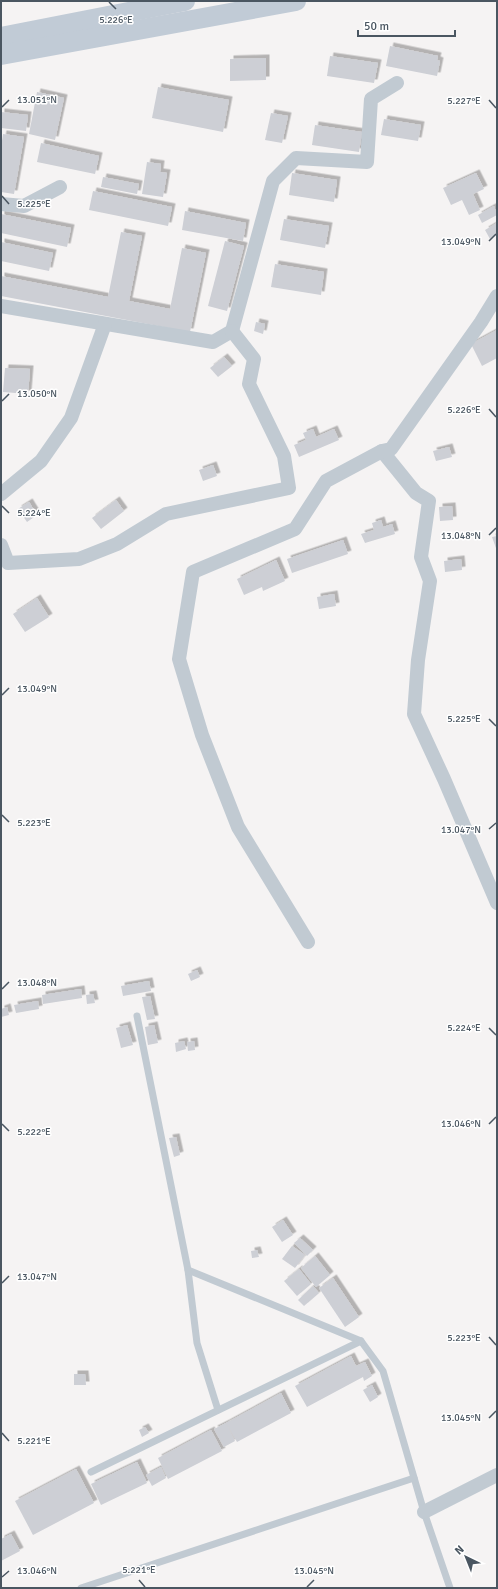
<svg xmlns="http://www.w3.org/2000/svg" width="498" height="1589" font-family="Signika,sans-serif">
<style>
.building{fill:#cdcfd5;filter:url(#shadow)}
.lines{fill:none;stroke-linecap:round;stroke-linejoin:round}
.lane{stroke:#c1cad2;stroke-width:7}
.street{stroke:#c1cad2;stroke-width:14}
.secondary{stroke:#c1cbd6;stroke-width:20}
.ticks{fill:none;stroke:#4a5661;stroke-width:1.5}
.ticks-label{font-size:10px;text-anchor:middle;fill:#4a5661;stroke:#fff;stroke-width:3;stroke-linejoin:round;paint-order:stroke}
</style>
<defs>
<filter id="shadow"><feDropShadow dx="3.5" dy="-3.5" stdDeviation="0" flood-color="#0004"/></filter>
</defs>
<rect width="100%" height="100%" fill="#f5f3f3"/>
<g class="building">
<path d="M390,46l48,10 -1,4 3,1 -3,15 -51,-10z"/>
<path d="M330,56l48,7 -4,20 -47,-7z"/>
<path d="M266,58v22l-36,1v-22z"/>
<path d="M158,87l71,13 -6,32 -71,-14z"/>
<path d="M37,92l27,6 -9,42 -26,-6z"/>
<path d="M1,112l27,3 -2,16 -25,-3z"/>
<path d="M271,113l17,3 -6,27 -17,-3z"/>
<path d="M384,119l37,6 -3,16 -37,-6z"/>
<path d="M315,125l47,7 -3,20 -47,-7z"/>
<path d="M3,134l21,3 -10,57 -13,-2v-44z"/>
<path d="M41,143l58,13 -4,18 -58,-12z"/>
<path d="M147,162l14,2 -1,8 7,1 -4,24 -21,-3z"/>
<path d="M292,173l45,7 -3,22 -45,-7z"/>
<path d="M476,173l8,16 -11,5 7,16 -11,5 -7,-15 -11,5 -8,-17z"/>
<path d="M103,177l36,7 -2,10 -36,-7z"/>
<path d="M93,191l79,16 -4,19 -79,-16z"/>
<path d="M494,206l3,9 -15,8 -4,-8z"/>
<path d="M185,211l61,12 -3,18 -61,-11z"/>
<path d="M1,214l70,14 -4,19 -66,-14z"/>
<path d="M284,219l45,7 -4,22 -45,-8z"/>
<path d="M497,223v12l-7,4 -5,-9z"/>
<path d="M121,232l21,4 -13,65 41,8 12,-61 24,5 -16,79 -189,-36v-20l107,21z"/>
<path d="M225,241l19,5 -17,65 -19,-5z"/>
<path d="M1,242l52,11 -4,18 -48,-10z"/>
<path d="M275,264l49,8 -3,23 -50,-8z"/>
<path d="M256,322l9,2 -2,10 -9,-3z"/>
<path d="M497,330v28l-15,8 -11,-22z"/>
<path d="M224,357l8,9 -14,11 -8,-9z"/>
<path d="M5,368l25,1 -2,25 -25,-2z"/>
<path d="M313,429l3,8 18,-8 5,11 -40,17 -5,-12 12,-5 -3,-7z"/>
<path d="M449,447l3,10 -16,4 -3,-10z"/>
<path d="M213,465l4,11 -14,5 -4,-11z"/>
<path d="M116,500l8,11 -23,18 -9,-11z"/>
<path d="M29,502l8,13 -10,7 -9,-13z"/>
<path d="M452,506l1,14 -13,1 -1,-14z"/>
<path d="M381,520l2,7 9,-3 3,10 -30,9 -4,-9 13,-4 -2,-7z"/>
<path d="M497,536v15l-5,-14z"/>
<path d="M343,540l5,14 -56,19 -5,-14z"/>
<path d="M461,559l1,11 -17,2 -1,-11z"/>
<path d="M276,560l9,21 -22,10 -1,-4 -18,8 -7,-16z"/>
<path d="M334,594l2,12 -17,3 -2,-12z"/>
<path d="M37,598l12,19 -24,15 -12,-18z"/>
<path d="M197,970l3,7 -9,4 -3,-7z"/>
<path d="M149,981l2,10 -28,5 -2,-10z"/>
<path d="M81,989l1,9 -39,6 -1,-9z"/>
<path d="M93,994l2,9 -8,1 -1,-9z"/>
<path d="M150,996l5,23 -8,1 -5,-23z"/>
<path d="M38,1001l1,8 -23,4 -2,-8z"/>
<path d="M7,1007l2,8 -8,2v-8z"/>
<path d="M127,1025l6,20 -12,3 -5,-20z"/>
<path d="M154,1025l4,18 -10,2 -3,-18z"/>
<path d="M184,1041l2,8 -10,3 -1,-9z"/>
<path d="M194,1041l1,9 -7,1 -1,-9z"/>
<path d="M176,1137l4,18 -6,2 -5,-19z"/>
<path d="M283,1220l10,15 -11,7 -10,-15z"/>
<path d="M300,1238l13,12 -6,6 -13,-13z"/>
<path d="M292,1246l13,9 -10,13 -13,-9z"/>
<path d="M257,1250l2,7 -7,1 -1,-7z"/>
<path d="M315,1256l15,19 -14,12 -15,-19z"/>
<path d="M299,1269l12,15 -14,12 -13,-15z"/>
<path d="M333,1278l26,39 -14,10 -26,-39z"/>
<path d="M313,1286l6,7 -15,13 -6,-6z"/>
<path d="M351,1356l5,10 9,-4 7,14 -8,5 -1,-4 -56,30 -12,-21z"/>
<path d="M74,1374h11l1,11h-12z"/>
<path d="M372,1385l6,12 -8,5 -7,-12z"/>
<path d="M281,1393l10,20 -54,29 -11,-19z"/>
<path d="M226,1423l9,18 -11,6 -10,-18z"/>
<path d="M145,1427l4,6 -7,4 -3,-7z"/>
<path d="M211,1430l11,21 -54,28 -10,-21z"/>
<path d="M137,1462l10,21 -46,22 -10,-21z"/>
<path d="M161,1467l5,11 -14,8 -6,-11z"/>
<path d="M76,1469l18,34 -61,32 -18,-34z"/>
<path d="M11,1534l9,17 -19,10v-22z"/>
</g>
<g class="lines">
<g class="lane">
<path d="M137,1016l51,254 173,71 22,30 41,141 26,76"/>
<path d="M188,1270l9,73 21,67"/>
<path d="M91,1472l270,-131"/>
<path d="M81,1588l333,-110"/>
</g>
<g class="street">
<path d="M1,204l23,2 36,-19"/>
<path d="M1,306l212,36 19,-11 41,-150 23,-23 71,4 4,-63 26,-16"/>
<path d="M382,451l34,42 13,8 -8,56 9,24 -12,79 -4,54 30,65 53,124"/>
<path d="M1,494l40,-33 30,-43 34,-94"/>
<path d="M1,545l7,18 71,-4 38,-15 49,-30 123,-26 -5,-32 -35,-72 5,-25 -22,-28"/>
<path d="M308,942l-70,-115 -36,-92 -23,-76 14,-87 102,-43 31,-48 56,-30 9,-2 90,-127 16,-26"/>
<path d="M424,1512l73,-37"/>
</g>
<g class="secondary">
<path d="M1,37l184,-36"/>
<path d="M1,55l295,-54"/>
</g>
</g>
<path class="ticks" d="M109,2l7,7M489,100l7,8M2,107l7,-7M2,196l7,8M489,241l7,-7M2,401l7,-7M489,409l7,8M2,506l7,7M489,535l7,-7M2,695l7,-7M489,719l7,7M2,815l7,7M489,829l7,-6M2,989l7,-7M489,1028l7,7M2,1124l7,7M489,1124l7,-7M2,1283l7,-7M489,1337l7,8M489,1418l7,-7M2,1433l7,8M2,1577l7,-6M139,1580l6,7M307,1587l7,-7"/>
<g class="ticks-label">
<text x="116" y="23">5.226°E</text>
<text x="37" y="103">13.051°N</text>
<text x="464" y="104">5.227°E</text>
<text x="34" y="207">5.225°E</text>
<text x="461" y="245">13.049°N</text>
<text x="37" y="397">13.050°N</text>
<text x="464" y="413">5.226°E</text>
<text x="34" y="516">5.224°E</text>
<text x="461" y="539">13.048°N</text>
<text x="37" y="692">13.049°N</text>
<text x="464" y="722">5.225°E</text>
<text x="34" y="826">5.223°E</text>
<text x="461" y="833">13.047°N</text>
<text x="37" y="986">13.048°N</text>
<text x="464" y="1031">5.224°E</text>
<text x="461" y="1127">13.046°N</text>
<text x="34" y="1135">5.222°E</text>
<text x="37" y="1280">13.047°N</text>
<text x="464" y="1341">5.223°E</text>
<text x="461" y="1421">13.045°N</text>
<text x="34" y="1444">5.221°E</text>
<text x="139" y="1573">5.221°E</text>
<text x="314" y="1574">13.045°N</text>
<text x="37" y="1574">13.046°N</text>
</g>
<rect width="498" height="1589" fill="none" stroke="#4a5661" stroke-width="4"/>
<g transform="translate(466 1557) rotate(317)" stroke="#ffffff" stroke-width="3" paint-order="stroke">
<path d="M0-3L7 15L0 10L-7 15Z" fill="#4a5661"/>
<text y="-6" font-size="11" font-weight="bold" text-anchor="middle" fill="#4a5661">N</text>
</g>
<path d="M358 30v6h97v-6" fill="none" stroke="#4a5661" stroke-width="2"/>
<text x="364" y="30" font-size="12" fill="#4a5661" stroke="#ffffff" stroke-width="3" paint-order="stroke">50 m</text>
</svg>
